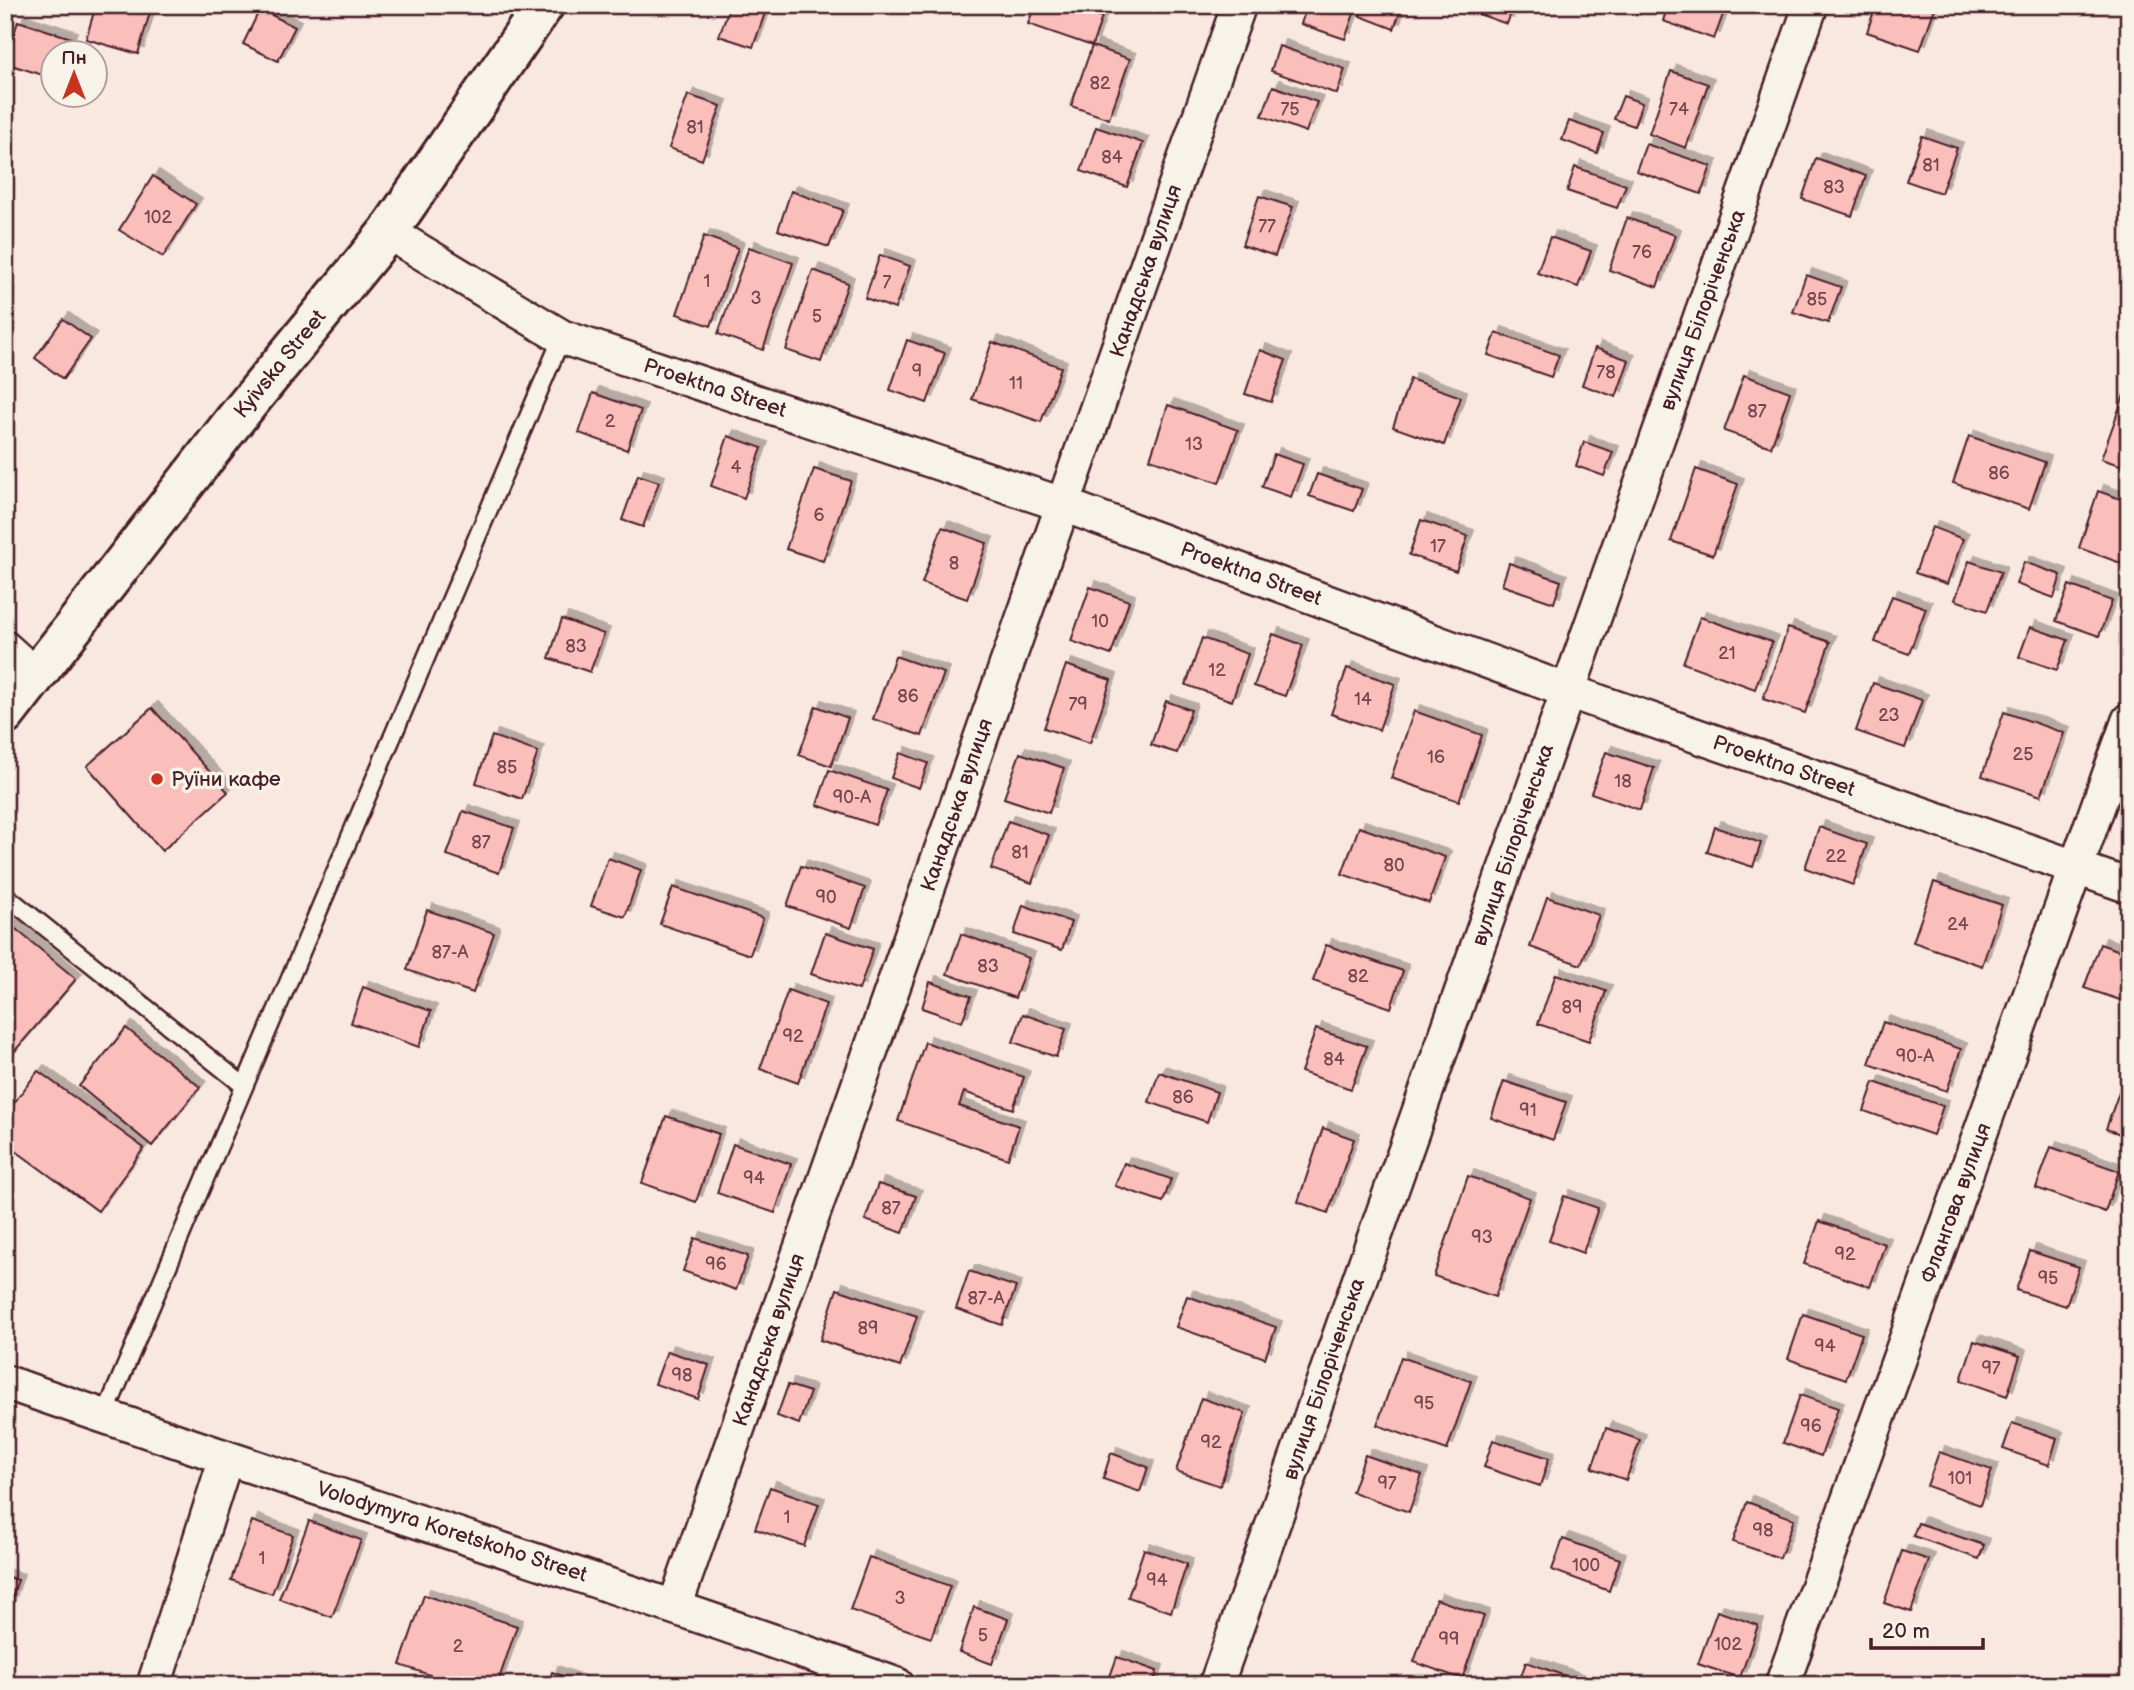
<svg xmlns="http://www.w3.org/2000/svg" width="2134" height="1690" font-family="'Balsamiq Sans',sans-serif">
<style>
.building{fill:#fabebb;stroke:#4a1f2b;stroke-width:2;filter:url(#shadow)}
.lines{fill:none;stroke-linecap:round;stroke-linejoin:round}
.service-casing{stroke:#4a1f2b;stroke-width:21}
.minor-casing{stroke:#4a1f2b;stroke-width:38}
.trunk-casing{stroke:#4a1f2b;stroke-width:44}
.service{stroke:#f7f3e8;stroke-width:16}
.minor{stroke:#f7f3e8;stroke-width:33}
.trunk{stroke:#f7f3e8;stroke-width:38}
.poi-dot{fill:#c8321e;stroke:#f7f3e8;stroke-width:2.5}
.labels{text-anchor:middle;dominant-baseline:central;stroke-width:7;stroke-linejoin:round;paint-order:stroke}
.number-label{font-size:18px;fill:#76474f}
.street-label{font-size:21px;fill:#4a1f2b;stroke:#f7f3e8}
.poi-label{font-size:21px;fill:#4a1f2b;stroke:#f7f3e8;text-anchor:start}
</style>
<defs>
<filter id="shadow"><feDropShadow dx="6" dy="-6" stdDeviation="0" flood-color="#0004"/></filter>
</defs>
<rect width="100%" height="100%" fill="#f8e8df"/>
<filter id="ink" filterUnits="userSpaceOnUse"><feTurbulence type="fractalNoise" baseFrequency=".0143" numOctaves="2"/><feDisplacementMap in="SourceGraphic" scale="14" xChannelSelector="R" yChannelSelector="G"/><feConvolveMatrix kernelMatrix="1 2 1 2 8 2 1 2 1" color-interpolation-filters="sRGB"/></filter>
<g filter="url(#ink)">
<g class="building">
<path d="M96,5h56l-14,49 -52,-15z"/>
<path d="M730,5h12l23,8 -12,34 -34,-11z"/>
<path d="M809,5h19l-2,6z"/>
<path d="M1035,5h31l36,12 -10,29 -64,-22z"/>
<path d="M1307,5h50l-12,34 -44,-15z"/>
<path d="M1363,5h16l21,7 -6,17 -34,-13z"/>
<path d="M1466,5h48l-7,19 -43,-15z"/>
<path d="M1668,5h36l20,7 -10,27 -51,-18z"/>
<path d="M1876,5h60l-16,45 -53,-18z"/>
<path d="M260,9l35,18 -17,34 -35,-17z"/>
<path d="M18,21l53,17 -5,14h-14v26l-47,-15z"/>
<path d="M1092,46l38,13 -21,60 -38,-13z"/>
<path d="M1279,46l66,23 -8,25 -66,-23z"/>
<path d="M1671,71l37,13 -22,64 -37,-14z"/>
<path d="M1273,86l44,16 -11,30 -44,-16z"/>
<path d="M688,95l33,11 -19,54 -33,-12z"/>
<path d="M1623,96l19,7 -8,23 -20,-7z"/>
<path d="M1569,121l35,12 -7,20 -35,-13z"/>
<path d="M1096,127l47,16 -16,44 -46,-16z"/>
<path d="M1922,136l35,12 -16,45 -35,-12z"/>
<path d="M1646,144l65,22 -10,28 -65,-23z"/>
<path d="M1816,158l50,18 -14,40 -50,-17z"/>
<path d="M1575,167l51,18 -9,23 -50,-17z"/>
<path d="M153,176l43,28 -33,53 -44,-27z"/>
<path d="M791,191l52,19 -14,37 -51,-17z"/>
<path d="M1259,196l34,11 -18,49 -33,-11z"/>
<path d="M1627,218l48,17 -18,52 -48,-17z"/>
<path d="M704,236l34,12 -27,78 -34,-12z"/>
<path d="M1550,237l41,14 -13,36 -41,-14z"/>
<path d="M749,247l44,16 -30,87 -45,-16z"/>
<path d="M880,255l30,11 -15,43 -30,-11z"/>
<path d="M813,270l35,13 -27,79 -35,-12z"/>
<path d="M1806,275l35,12 -13,36 -35,-11z"/>
<path d="M63,319l28,20 -28,40 -28,-21z"/>
<path d="M1496,333l63,22 -8,22 -63,-22z"/>
<path d="M907,340l38,13 -18,50 -37,-13z"/>
<path d="M992,342l69,25 -20,55 -69,-23z"/>
<path d="M1595,348l34,12 -13,37 -34,-12z"/>
<path d="M1260,350l26,10 -15,42 -26,-8z"/>
<path d="M1744,375l46,17 -19,55 -47,-16z"/>
<path d="M1410,379l51,18 -17,48 -51,-18z"/>
<path d="M2129,381v87l-28,-9z"/>
<path d="M593,393l48,17 -14,40 -48,-17z"/>
<path d="M1168,405l70,25 -19,53 -69,-24z"/>
<path d="M728,436l34,12 -18,50 -33,-12z"/>
<path d="M1969,436l76,26 -16,47 -76,-26z"/>
<path d="M1584,442l29,10 -9,24 -28,-10z"/>
<path d="M1274,454l29,10 -12,33 -29,-10z"/>
<path d="M814,469l37,12 -28,80 -37,-12z"/>
<path d="M1696,469l42,15 -25,71 -42,-14z"/>
<path d="M1317,474l45,15 -8,22 -45,-15z"/>
<path d="M638,475l21,7 -16,45 -21,-7z"/>
<path d="M2098,491l31,11v64l-50,-18z"/>
<path d="M1421,520l47,16 -12,35 -47,-16z"/>
<path d="M942,527l45,16 -20,56 -45,-16z"/>
<path d="M1932,527l31,12 -16,45 -32,-11z"/>
<path d="M1969,561l32,11 -14,39 -32,-11z"/>
<path d="M2024,562l37,13 -7,23 -38,-14z"/>
<path d="M1509,563l52,18 -7,22 -52,-18z"/>
<path d="M2069,585l43,16 -13,35 -43,-15z"/>
<path d="M1090,587l39,14 -18,54 -40,-14z"/>
<path d="M1892,596l34,12 -17,46 -34,-12z"/>
<path d="M1700,617l72,25 -17,47 -72,-26z"/>
<path d="M562,619l42,15 -14,38 -41,-14z"/>
<path d="M2030,627l38,13 -11,30 -38,-13z"/>
<path d="M1788,628l42,14 -25,71 -42,-14z"/>
<path d="M1273,634l30,11 -18,51 -31,-10z"/>
<path d="M1202,638l46,16 -16,47 -46,-16z"/>
<path d="M895,656l49,17 -22,63 -49,-17z"/>
<path d="M1066,665l45,15 -21,63 -46,-15z"/>
<path d="M1347,668l48,16 -16,46 -48,-16z"/>
<path d="M1873,683l49,17 -17,48 -49,-17z"/>
<path d="M1166,701l25,9 -14,43 -26,-8z"/>
<path d="M816,706l32,12 -17,48 -32,-11z"/>
<path d="M152,708l76,84 -66,59 -75,-85z"/>
<path d="M1414,711l68,24 -23,66 -68,-23z"/>
<path d="M2004,712l60,21 -23,63 -59,-20z"/>
<path d="M492,736l46,16 -16,47 -46,-16z"/>
<path d="M1606,752l48,16 -14,42 -49,-17z"/>
<path d="M900,753l28,10 -9,25 -28,-10z"/>
<path d="M1020,753l44,15 -15,45 -45,-15z"/>
<path d="M829,770l58,20 -12,35 -58,-20z"/>
<path d="M463,811l51,17 -15,45 -52,-18z"/>
<path d="M1008,821l41,14 -17,48 -41,-14z"/>
<path d="M1359,827l86,30 -16,46 -87,-29z"/>
<path d="M1715,827l46,16 -8,24 -46,-15z"/>
<path d="M1819,827l48,17 -14,41 -48,-17z"/>
<path d="M608,858l33,12 -16,47 -34,-11z"/>
<path d="M801,866l64,22 -14,40 -64,-22z"/>
<path d="M1934,882l68,23 -20,61 -69,-24z"/>
<path d="M673,887l90,31 -13,37 -90,-31z"/>
<path d="M1547,897l52,18 -18,50 -51,-18z"/>
<path d="M1023,905l48,17 -9,28 -48,-16z"/>
<path d="M427,910l67,23 -21,60 -66,-23z"/>
<path d="M5,920l71,59 -68,80 -3,-3z"/>
<path d="M825,933l48,16 -14,41 -48,-16z"/>
<path d="M961,934l68,24 -14,40 -68,-24z"/>
<path d="M2100,944l29,10v49l-45,-15z"/>
<path d="M1326,945l77,26 -12,37 -78,-27z"/>
<path d="M1556,974l50,17 -17,50 -51,-17z"/>
<path d="M930,982l41,14 -9,26 -40,-14z"/>
<path d="M363,987l68,24 -12,36 -68,-24z"/>
<path d="M788,990l38,14 -28,79 -38,-14z"/>
<path d="M1023,1014l43,15 -10,28 -43,-15z"/>
<path d="M1883,1022l78,27 -14,42 -78,-27z"/>
<path d="M126,1028l74,59 -48,59 -73,-60z"/>
<path d="M1316,1029l51,17 -16,43 -50,-17z"/>
<path d="M925,1042l99,35 -11,32 -49,-17 -5,14 60,20 -11,33 -110,-38z"/>
<path d="M38,1071l106,77 -46,63 -93,-68v-28z"/>
<path d="M1159,1072l58,20 -10,30 -58,-20z"/>
<path d="M1504,1081l62,21 -13,38 -62,-22z"/>
<path d="M1874,1082l69,24 -10,29 -69,-24z"/>
<path d="M2120,1089l9,3v45l-23,-8z"/>
<path d="M666,1116l53,18 -23,68 -54,-19z"/>
<path d="M1323,1128l31,11 -26,74 -30,-11z"/>
<path d="M733,1144l58,20 -16,49 -58,-20z"/>
<path d="M2051,1147l68,24 -14,41 -69,-24z"/>
<path d="M1124,1163l47,16 -8,23 -48,-16z"/>
<path d="M1468,1176l62,22 -35,99 -61,-21z"/>
<path d="M878,1184l38,12 -13,37 -38,-13z"/>
<path d="M1564,1196l34,12 -15,45 -34,-12z"/>
<path d="M1819,1221l66,23 -15,43 -66,-23z"/>
<path d="M695,1238l53,18 -12,34 -53,-19z"/>
<path d="M2030,1251l49,16 -13,39 -50,-16z"/>
<path d="M969,1271l47,16 -14,38 -46,-16z"/>
<path d="M837,1289l80,27 -17,51 -80,-27z"/>
<path d="M1187,1296l89,31 -11,31 -89,-31z"/>
<path d="M1803,1314l59,20 -16,45 -58,-20z"/>
<path d="M1974,1341l46,15 -13,40 -46,-16z"/>
<path d="M667,1351l42,14 -11,34 -43,-15z"/>
<path d="M1401,1357l70,24 -24,69 -70,-25z"/>
<path d="M788,1385l22,7 -11,32 -22,-8z"/>
<path d="M1800,1395l38,13 -17,48 -38,-13z"/>
<path d="M1201,1398l44,15 -25,73 -44,-15z"/>
<path d="M2012,1423l45,15 -8,27 -46,-16z"/>
<path d="M1606,1428l34,12 -14,40 -34,-12z"/>
<path d="M1493,1440l56,18 -9,28 -56,-19z"/>
<path d="M1939,1452l53,18 -12,35 -53,-19z"/>
<path d="M1111,1453l37,14 -8,25 -37,-13z"/>
<path d="M1365,1455l57,20 -13,37 -57,-20z"/>
<path d="M770,1487l49,17 -15,42 -49,-17z"/>
<path d="M1747,1502l47,17 -14,39 -47,-16z"/>
<path d="M252,1521l41,14 -21,59 -41,-14z"/>
<path d="M309,1521l52,19 -29,77 -53,-18z"/>
<path d="M1918,1523l66,22 -5,14 -66,-23z"/>
<path d="M1563,1539l57,20 -11,32 -57,-21z"/>
<path d="M1144,1549l43,15 -16,48 -43,-15z"/>
<path d="M1902,1551l27,9 -18,52 -27,-9z"/>
<path d="M869,1557l81,29 -19,52 -81,-28z"/>
<path d="M5,1576l13,4 -13,38z"/>
<path d="M424,1595l93,31 -20,59h-38l-59,-20z"/>
<path d="M1436,1599l48,17 -22,63 -48,-17z"/>
<path d="M974,1607l34,12 -16,45 -33,-12z"/>
<path d="M1717,1611l41,14 -18,53 -42,-14z"/>
<path d="M1117,1657l40,14 -4,14h-46z"/>
<path d="M1526,1662l62,22v1h-70z"/>
<path d="M552,1672l35,13h-39z"/>
</g>
<g class="lines">
<g class="service-casing">
<g id="service">
<path d="M5,895l238,190"/>
<path d="M104,1417l458,-1080"/>
</g>
</g>
<g class="minor-casing">
<g id="minor">
<path d="M388,232l174,105 502,168 504,186 561,195"/>
<path d="M5,648l31,28"/>
<path d="M5,1382c297,104 597,197 892,303"/>
<path d="M675,1606l564,-1601"/>
<path d="M154,1685l72,-227"/>
<path d="M1216,1685l595,-1680"/>
<path d="M1782,1685l347,-965"/>
</g>
</g>
<g class="trunk-casing">
<path id="trunk" d="M5,715l228,-293 155,-190 156,-227"/>
</g>
<use href="#service" class="service"/>
<use href="#minor" class="minor"/>
<use href="#trunk" class="trunk"/>
</g>
</g>
<circle class="poi-dot" cx="157" cy="779" r="7"/>
<g class="labels">
<g class="number-label">
<text x="1100" y="83">82</text>
<text x="1290" y="109">75</text>
<text x="1679" y="109">74</text>
<text x="695" y="127">81</text>
<text x="1112" y="157">84</text>
<text x="1931" y="165">81</text>
<text x="1834" y="187">83</text>
<text x="158" y="217">102</text>
<text x="1267" y="226">77</text>
<text x="1642" y="252">76</text>
<text x="707" y="281">1</text>
<text x="887" y="282">7</text>
<text x="756" y="298">3</text>
<text x="1817" y="299">85</text>
<text x="817" y="316">5</text>
<text x="917" y="371">9</text>
<text x="1606" y="372">78</text>
<text x="1016" y="383">11</text>
<text x="1757" y="411">87</text>
<text x="610" y="421">2</text>
<text x="1194" y="444">13</text>
<text x="736" y="467">4</text>
<text x="1999" y="473">86</text>
<text x="819" y="515">6</text>
<text x="1438" y="546">17</text>
<text x="954" y="563">8</text>
<text x="1100" y="621">10</text>
<text x="576" y="646">83</text>
<text x="1727" y="653">21</text>
<text x="1217" y="670">12</text>
<text x="908" y="696">86</text>
<text x="1363" y="699">14</text>
<text x="1078" y="704">79</text>
<text x="1889" y="715">23</text>
<text x="2023" y="754">25</text>
<text x="1436" y="757">16</text>
<text x="507" y="767">85</text>
<text x="1623" y="781">18</text>
<text x="852" y="797">90-А</text>
<text x="481" y="842">87</text>
<text x="1020" y="852">81</text>
<text x="1836" y="856">22</text>
<text x="1394" y="865">80</text>
<text x="826" y="897">90</text>
<text x="1958" y="924">24</text>
<text x="450" y="952">87-А</text>
<text x="988" y="966">83</text>
<text x="1358" y="976">82</text>
<text x="1572" y="1007">89</text>
<text x="793" y="1036">92</text>
<text x="1915" y="1056">90-А</text>
<text x="1334" y="1059">84</text>
<text x="1183" y="1097">86</text>
<text x="1528" y="1110">91</text>
<text x="754" y="1178">94</text>
<text x="891" y="1208">87</text>
<text x="1482" y="1237">93</text>
<text x="1845" y="1254">92</text>
<text x="716" y="1264">96</text>
<text x="2048" y="1278">95</text>
<text x="986" y="1298">87-А</text>
<text x="868" y="1328">89</text>
<text x="1825" y="1346">94</text>
<text x="1991" y="1368">97</text>
<text x="682" y="1375">98</text>
<text x="1424" y="1403">95</text>
<text x="1811" y="1426">96</text>
<text x="1211" y="1442">92</text>
<text x="1960" y="1478">101</text>
<text x="1387" y="1483">97</text>
<text x="787" y="1517">1</text>
<text x="1763" y="1530">98</text>
<text x="262" y="1558">1</text>
<text x="1586" y="1565">100</text>
<text x="1157" y="1580">94</text>
<text x="900" y="1598">3</text>
<text x="983" y="1635">5</text>
<text x="1449" y="1639">99</text>
<text x="1728" y="1644">102</text>
<text x="458" y="1646">2</text>
</g>
<g class="street-label">
<text transform="translate(1146 271) rotate(-71)">Канадська вулиця</text>
<text transform="translate(1703 310) rotate(-70)">вулиця Білоріченська</text>
<text transform="translate(280 364) rotate(-51)">Kyivska Street</text>
<text transform="translate(715 388) rotate(18)">Proektna Street</text>
<text transform="translate(1251 574) rotate(20)">Proektna Street</text>
<text transform="translate(1784 766) rotate(19)">Proektna Street</text>
<text transform="translate(957 805) rotate(-71)">Канадська вулиця</text>
<text transform="translate(1513 845) rotate(-71)">вулиця Білоріченська</text>
<text transform="translate(1956 1203) rotate(-70)">Флангова вулиця</text>
<text transform="translate(769 1340) rotate(-71)">Канадська вулиця</text>
<text transform="translate(1324 1379) rotate(-71)">вулиця Білоріченська</text>
<text transform="translate(452 1532) rotate(18)">Volodymyra Koretskoho Street</text>
</g>
<g class="poi-label">
<text x="171" y="779">Руїни кафе</text>
</g>
</g>
<rect width="2134" height="1690" fill="none" stroke="#f7f3e8" stroke-width="28"/>
<rect x="14" y="14" width="2106" height="1662" fill="none" stroke="#4a1f2b" stroke-width="2.5" filter="url(#ink)"/>
<g transform="translate(74 74)"><circle r="33" fill="#f7f3e8" stroke="#b29e9c" stroke-width="2"/>
<path d="M0-5L12 26L0 18L-12 26Z" fill="#c8321e"/>
<text y="-10" font-size="19" font-weight="bold" text-anchor="middle" fill="#4a1f2b">Пн</text>
</g>
<path d="M1871 1638v10h112v-10" fill="none" stroke="#4a1f2b" stroke-width="3.5"/>
<text x="1882" y="1638" font-size="21" fill="#4a1f2b" stroke="#f7f3e8" stroke-width="5" paint-order="stroke">20 m</text>
</svg>
